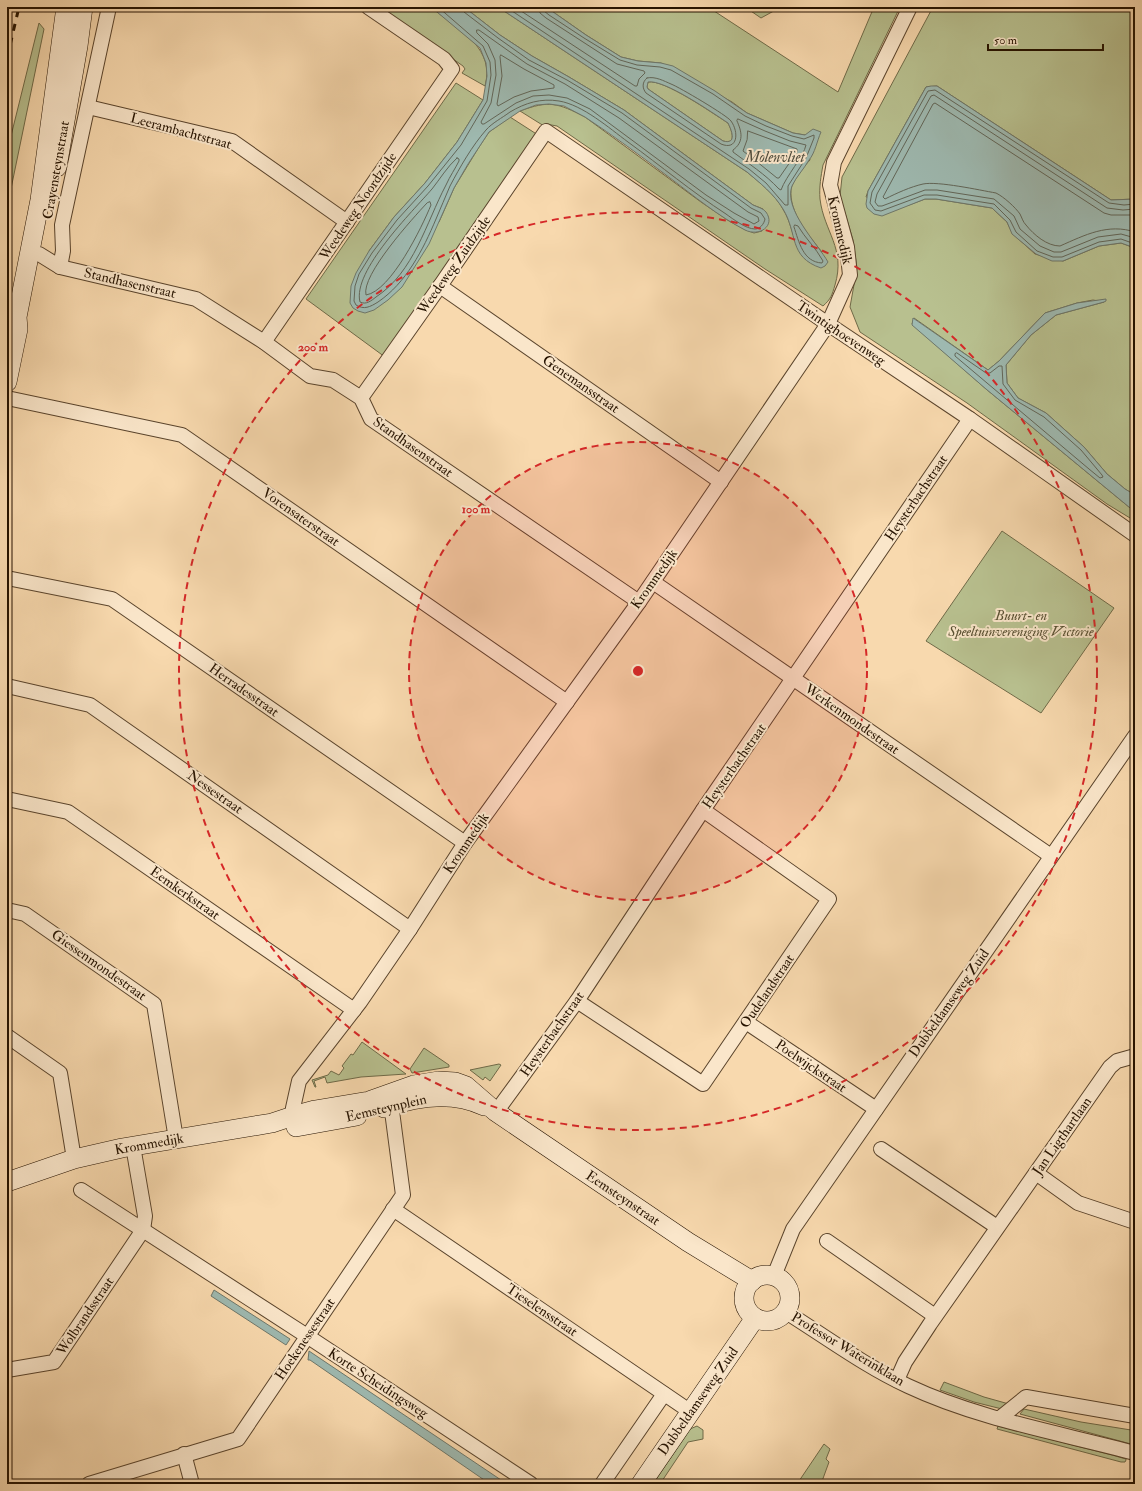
<svg xmlns="http://www.w3.org/2000/svg" width="1142" height="1491" font-family="'IM FELL Double Pica',serif">
<style>
.green{fill:#b8c08f;stroke:#6f6a48}
.water{fill:#9eb9b0;stroke:#6e776a;fill-rule:evenodd}
.lines{fill:none;stroke-linecap:round;stroke-linejoin:round}
.shore{stroke:#626658;stroke-width:1}
.street-casing{stroke:#5a442c;stroke-width:16}
.secondary-casing{stroke:#261300;stroke-width:20}
.street{stroke:#fae6ca;stroke-width:14}
.secondary{stroke:#fae6ca;stroke-width:19}
.rail{stroke:#261300;stroke-width:3;stroke-dasharray:7 7;stroke-linecap:butt}
.ring{fill:none;stroke:#d62828;stroke-width:2;stroke-dasharray:7 5}
.labels{text-anchor:middle;dominant-baseline:central;stroke-width:4;stroke-linejoin:round;paint-order:stroke}
.street-label{font-size:14px;fill:#261300;stroke:#fae6ca}
.park-label{font-size:14px;font-style:italic;fill:#595032;stroke:#fae6ca}
.water-label{font-size:15px;font-style:italic;fill:#504d3e;stroke:#fae6ca}
.centre{fill:#d62828;stroke:#fae6ca;stroke-width:2}
.ring-label{font-size:12px;text-anchor:middle;font-weight:bold;fill:#d62828;stroke:#fae6ca;stroke-width:4;stroke-linejoin:round;paint-order:stroke}
</style>
<rect width="100%" height="100%" fill="#f8d9ae"/>
<filter id="stains"><feTurbulence type="fractalNoise" baseFrequency=".005" numOctaves="4"/><feColorMatrix values="0 0 0 0 .2 0 0 0 0 .09 0 0 0 0 .02 0 0 0 .5 -.17"/></filter>
<radialGradient id="worn" r=".72"><stop offset=".6" stop-color="#630" stop-opacity="0"/><stop offset="1" stop-color="#630" stop-opacity=".3"/></radialGradient>
<g class="green">
<path d="M379,7h52l6,5c25,20 58,37 48,74l-23,-13 3,-4 -2,-3z"/>
<path d="M464,7h34l249,165c13,11 29,23 37,39 6,10 9,24 13,36l25,5c-14,-17 -33,-39 -31,-63 1,-7 13,-23 19,-29l-5,-25 -12,-2 -46,-20 -15,-11 -71,-39 -23,-2 -17,-4 -35,-22 -40,-28h162l130,85 36,-85h26l-77,158c-2,11 -4,22 -3,34 4,33 26,49 15,86 -3,10 -4,14 -12,21l-58,-37 -208,-143 -11,-2 -2,2 -24,-15c29,-11 38,-8 65,6l116,85 28,19 17,9 8,3 8,-2 1,-22 -10,-4 -129,-95 -55,-33 -37,-21 -32,-21z"/>
<path d="M745,7h36l-20,11z"/>
<path d="M933,7h202v192l-24,1 -174,-114 -11,1 -58,104 -2,6 43,8 16,-6h11l56,9 15,14 6,12 22,20 28,7 36,-15 22,-3 14,5v247l-10,-6 -18,-15 -23,-27 -38,-34 -28,-15 -11,-15 -1,-18 25,-30 25,-20 48,-13 -11,-2 -16,3 -32,10 -46,48 -11,9 -74,-52 -2,6 74,65 149,123v9l-28,-17 -140,-101 -107,-71 -10,-25 7,-39 -4,-28 -13,-44 2,-19z"/>
<path d="M39,23l5,6 -37,179v-56z"/>
<path d="M648,82c16,-3 64,31 80,41 3,6 10,22 -5,18l-75,-52 -1,-2z"/>
<path d="M456,83l27,17 -26,42 -32,41 -31,34 -25,34 70,-29 15,-34 25,-41 10,-15 21,-15 28,18 -153,222 -79,-58z"/>
<path d="M1002,531l112,77 -73,105 -115,-72z"/>
<path d="M362,1042l44,32 -45,3 -34,6 -2,-6 -11,4 2,6h-1l-3,-7 16,-5 3,-4 8,4 5,-7 -2,-2 9,-12 2,1z"/>
<path d="M424,1048l25,17v2l-37,6 -2,-4z"/>
<path d="M499,1064l2,1 -11,16 -5,-4 -2,3 -13,-10z"/>
<path d="M944,1382l40,15 25,7 -3,6 -32,-8 -34,-12z"/>
<path d="M1024,1409l57,13 50,8 3,4 -3,10 -111,-30z"/>
<path d="M697,1426l6,4v9l-15,3 -28,42h-7l37,-55z"/>
<path d="M998,1426l114,29 14,4v1l-1,2h-4l-124,-33z"/>
<path d="M824,1444l6,5 -4,10 3,3 -8,22h-24z"/>
</g>
<g class="water">
<path d="M431,7h33l36,28 32,21 37,21 55,33 129,95c4,2 10,3 13,7 10,14 -7,25 -21,18 -27,-14 -51,-34 -75,-52 -28,-21 -56,-42 -85,-61l-21,-11 -15,-2 -13,1 -16,6 -31,21 -21,32 -14,24 -25,56 -27,43 -14,13 -14,10 -9,3 -7,-2 -5,-3 -3,-5 1,-17 5,-13 13,-22 25,-34 31,-34 32,-41 26,-42 4,-24 -1,-13 -6,-15z"/>
<path d="M498,7h48l40,28 35,22 17,4 23,2 12,3 42,25 32,22 46,20 12,2 8,-6 8,3c-4,9 -6,21 -12,28 -5,9 -13,17 -17,26 -9,23 26,58 36,76l-3,4 -4,2c-33,-11 -23,-35 -38,-59 -9,-15 -23,-26 -36,-37zM648,82c16,-3 65,31 80,41 3,6 10,22 -5,18l-75,-52 -1,-2z"/>
<path d="M931,86h6l174,114 24,-1v49l-14,-5 -22,3 -36,15h-11l-16,-7 -24,-20 -5,-12 -15,-14 -56,-9h-11l-43,17 -8,-2 -7,-6 -1,-4 2,-13 58,-104z"/>
<path d="M1106,299v2l-2,1 -48,13 -25,20 -25,30 1,18 11,15 28,15 38,34 23,27 18,15 10,6v17l-149,-123 -74,-64 1,-7 75,52 11,-9 46,-48 32,-10z"/>
<path d="M214,1290l76,49 -4,6 -75,-49z"/>
<path d="M309,1351l198,133h-17l-180,-124h-2z"/>
</g>
<g class="lines">
<g class="shore">
<path d="M438,7l45,39 7,16 1,13 -4,26 -26,44 -33,41 -31,34 -25,33 -13,21 -4,12 -1,15 2,4c8,5 14,2 22,-3 28,-19 45,-52 58,-83 5,-11 9,-22 14,-33 10,-19 22,-40 36,-56 6,-7 16,-12 24,-18 15,-9 31,-14 49,-11 24,4 50,27 69,41 33,24 64,50 98,72 7,5 20,15 29,15 5,0 9,-5 10,-10l-4,-6 -10,-5 -129,-95 -55,-33 -38,-20 -31,-22 -34,-26 -2,-5"/>
<path d="M506,7l243,162 17,14 19,22h3v-19l18,-28 8,-20v-3l-10,4 -12,-3 -26,-10 -21,-10 -32,-22 -42,-24 -11,-3 -23,-2 -17,-5 -36,-22 -35,-23 -5,-4v-4"/>
<path d="M515,7l120,79h2l2,-7 6,-6 -1,-2 -27,-7 -71,-46 -6,-5 -1,-6"/>
<path d="M477,30h2l48,34 38,20 54,34 129,94 10,5 1,4 -5,3 -20,-11 -28,-18 -116,-86 -23,-11 -18,-3 -16,1 -17,7 -32,21h-2l-1,-2 10,-19 5,-28 -1,-15 -7,-16 -11,-11z"/>
<path d="M501,55l23,14 30,16v3l-23,3 -17,6 -16,9 -1,-2 5,-28 -2,-19z"/>
<path d="M647,78c8,-2 17,3 24,6 8,3 57,32 60,37 8,11 7,30 -10,23l-75,-51c-4,-5 -4,-11 1,-15z"/>
<path d="M738,119l27,12 25,10 16,4c-2,11 -20,31 -25,45l-2,-1c-14,-15 -30,-25 -46,-37v-2c11,-8 9,-18 4,-29z"/>
<path d="M748,131l49,18v3l-18,26h-2l-21,-17 -13,-10 4,-11z"/>
<path d="M457,158l2,1v2c-4,8 -9,15 -13,24 -20,38 -32,87 -70,112 -5,4 -10,8 -16,5 -8,-31 53,-91 72,-113 8,-10 15,-22 25,-31z"/>
<path d="M430,202l1,3c-9,22 -40,86 -65,90 -5,-20 47,-77 61,-92z"/>
<path d="M1135,204l-11,1 -15,-2 -174,-113 -7,1 -56,101 -2,11 5,7 6,1 43,-16h13l57,9 16,16 6,12 21,19 16,6h9l37,-15 22,-3 14,5"/>
<path d="M1135,209l-12,1 -16,-2 -173,-113 -3,1 -54,98 -2,8 3,4h4l43,-16h12l57,9 20,17 6,13 20,17 14,6h7l37,-15 23,-3 14,4"/>
<path d="M1135,215h-24l-7,-2 -169,-110 -2,1 -50,93 2,2c12,-6 25,-12 38,-15 15,-3 56,6 73,9 8,4 19,14 24,21 2,4 3,8 6,11 8,10 21,21 34,21 25,-11 48,-23 75,-14"/>
<path d="M795,225l3,1c7,12 18,22 25,35l-1,2c-19,-1 -23,-21 -28,-36z"/>
<path d="M957,353l29,20h4l9,-7h3l1,18 12,16 29,17 37,33 21,25 1,2 -3,1 -11,-9 -134,-113v-2z"/>
</g>
<g class="street-casing">
<g id="street">
<path d="M88,107l144,34 115,81"/>
<path d="M30,252l9,2 21,13 136,32 68,43 46,34 23,4 28,18 10,21 268,183"/>
<path d="M60,267l3,-16 -1,-26 47,-218"/>
<path d="M440,286l281,196"/>
<path d="M264,342l188,-273 -8,-10 -76,-52"/>
<path d="M7,398l175,37 385,267"/>
<path d="M361,398l79,-112 106,-155 282,193 142,95 165,116"/>
<path d="M7,578l105,21 353,244"/>
<path d="M653,582l398,274"/>
<path d="M7,686l83,19 320,224"/>
<path d="M7,799l61,13 286,198"/>
<path d="M7,910l18,4 129,90 22,135"/>
<path d="M577,1001l126,83 126,-185 -126,-89"/>
<path d="M746,1022l130,87"/>
<path d="M7,1036l53,37 14,86"/>
<path d="M496,1112l81,-111 126,-191 267,-391"/>
<path d="M294,1125l-1,-17 6,-27 61,-79 50,-73 55,-86 174,-241 189,-278 22,-49 -3,-28 -17,-62 4,-23 76,-155"/>
<path d="M881,1149l116,78"/>
<path d="M1036,1173l42,30 57,19"/>
<path d="M81,1190l226,146 224,148"/>
<path d="M393,1209l298,203"/>
<path d="M827,1241l108,75"/>
<path d="M774,1276l19,-47 342,-493"/>
<path d="M786,1312c40,25 79,54 122,74 70,33 152,47 227,67"/>
<path d="M7,1370l47,-8 89,-132 2,-14 -12,-70"/>
<path d="M897,1380l8,-18 25,-38 180,-257 7,-6 18,-5"/>
<path d="M1000,1418l26,-21 109,19"/>
<path d="M184,1454l8,30"/>
<path d="M89,1484l149,-45 165,-244 -13,-99"/>
<path d="M602,1484l62,-90"/>
</g>
</g>
<g class="secondary-casing">
<g id="secondary">
<path d="M57,167l21,-121 5,-39"/>
<path d="M7,382l11,-53 -1,-12 23,-117 26,-193"/>
<path d="M384,1108c33,-12 68,-17 100,-2"/>
<path d="M296,1127l61,-11"/>
<path d="M7,1182l67,-23 48,-11 150,-25 21,-7 22,-6 54,-9 45,-16 25,-4 16,1 11,4 30,26 192,130 64,39"/>
<circle cx="767" cy="1298" r="23"/>
<path d="M641,1484l114,-166"/>
</g>
</g>
<use href="#street" class="street"/>
<use href="#secondary" class="secondary"/>
<g class="rail">
<path d="M7,20l3,-13"/>
<path d="M7,58l12,-51"/>
</g>
</g>
<circle cx="638" cy="671" r="229" fill="#d62828" fill-opacity=".12"/>
<g class="ring">
<circle cx="638" cy="671" r="229"/>
<circle cx="638" cy="671" r="459"/>
</g>
<g class="labels">
<g class="street-label">
<text transform="translate(181 131) rotate(15)">Leerambachtstraat</text>
<text transform="translate(56 170) rotate(-80)">Crayensteynstraat</text>
<text transform="translate(358 206) rotate(-56)">Weedeweg Noordzijde</text>
<text transform="translate(840 230) rotate(77)">Krommedijk</text>
<text transform="translate(454 265) rotate(-55)">Weedeweg Zuidzijde</text>
<text transform="translate(130 283) rotate(13)">Standhasenstraat</text>
<text transform="translate(841 333) rotate(34)">Twintighoevenweg</text>
<text transform="translate(581 384) rotate(35)">Genemansstraat</text>
<text transform="translate(413 447) rotate(35)">Standhasenstraat</text>
<text transform="translate(916 498) rotate(-56)">Heysterbachstraat</text>
<text transform="translate(301 517) rotate(35)">Vorensaterstraat</text>
<text transform="translate(654 579) rotate(-55)">Krommedijk</text>
<text transform="translate(244 690) rotate(35)">Herradesstraat</text>
<text transform="translate(852 719) rotate(35)">Werkenmondestraat</text>
<text transform="translate(734 766) rotate(-55)">Heysterbachstraat</text>
<text transform="translate(215 792) rotate(35)">Nessestraat</text>
<text transform="translate(466 843) rotate(-56)">Krommedijk</text>
<text transform="translate(185 893) rotate(35)">Eemkerkstraat</text>
<text transform="translate(99 965) rotate(35)">Giessenmondestraat</text>
<text transform="translate(767 991) rotate(-56)">Oudelandstraat</text>
<text transform="translate(949 1003) rotate(-55)">Dubbeldamseweg Zuid</text>
<text transform="translate(552 1034) rotate(-55)">Heysterbachstraat</text>
<text transform="translate(811 1066) rotate(34)">Poelwijckstraat</text>
<text transform="translate(386 1108) rotate(-13)">Eemsteynplein</text>
<text transform="translate(1062 1136) rotate(-55)">Jan Ligthartlaan</text>
<text transform="translate(149 1144) rotate(-10)">Krommedijk</text>
<text transform="translate(623 1198) rotate(34)">Eemsteynstraat</text>
<text transform="translate(542 1310) rotate(34)">Tieselensstraat</text>
<text transform="translate(85 1316) rotate(-56)">Wolbrandsstraat</text>
<text transform="translate(305 1339) rotate(-56)">Hoekenessestraat</text>
<text transform="translate(848 1349) rotate(31)">Professor Waterinklaan</text>
<text transform="translate(378 1383) rotate(33)">Korte Scheidingsweg</text>
<text transform="translate(698 1401) rotate(-55)">Dubbeldamseweg Zuid</text>
</g>
<g class="park-label">
<text x="1021" y="615">Buurt- en<tspan x="1021" dy="16">Speeltuinvereniging Victorie</tspan></text>
</g>
<g class="water-label">
<text x="775" y="157">Molenvliet</text>
</g>
</g>
<circle cx="638" cy="671" r="6" class="centre"/>
<g class="ring-label">
<text x="313" y="351">200 m</text>
<text x="476" y="513">100 m</text>
</g>
<rect width="1142" height="1491" fill="none" stroke="#f8d9ae" stroke-width="24"/>
<rect x="8" y="8" width="1126" height="1475" fill="none" stroke="#261300" stroke-width="2"/>
<rect x="12" y="12" width="1118" height="1467" fill="none" stroke="#261300"/>
<path d="M988 44v6h115v-6" fill="none" stroke="#261300" stroke-width="2"/>
<text x="994" y="44" font-size="12" fill="#261300" stroke="#fae6ca" stroke-width="3" paint-order="stroke">50 m</text>
<rect width="100%" height="100%" filter="url(#stains)"/>
<rect width="100%" height="100%" fill="url(#worn)"/>
</svg>
